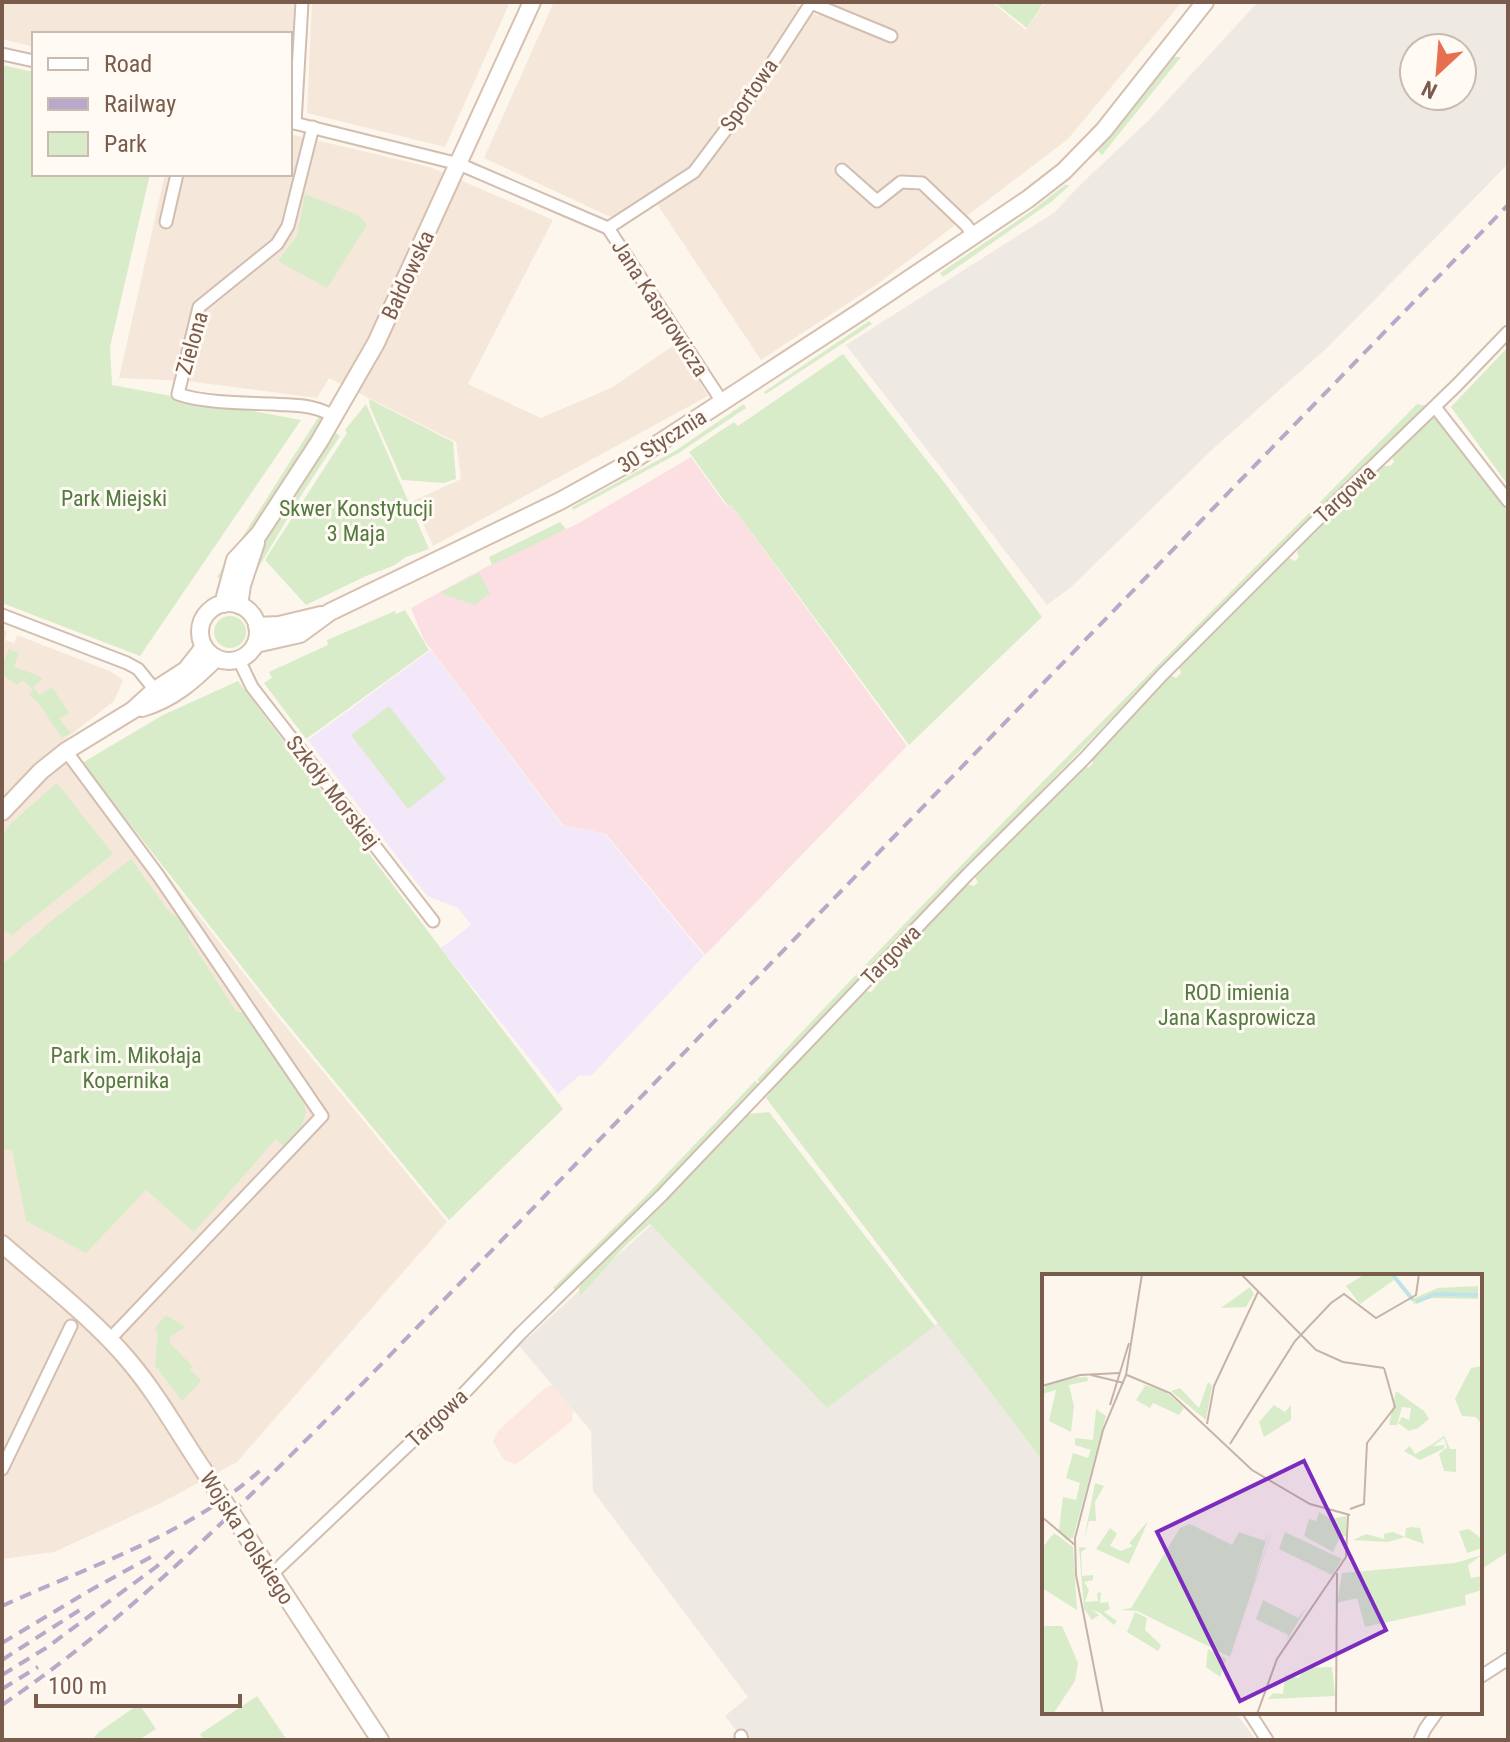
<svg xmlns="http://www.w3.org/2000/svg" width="1510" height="1742" font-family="'Roboto Condensed',sans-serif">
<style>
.residential{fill:#f5e8da}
.commercial{fill:#fde8e0}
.industrial{fill:#efe9e4;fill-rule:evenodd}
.education{fill:#f3e8fa}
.medical{fill:#fbdfe3}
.green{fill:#d8ecc9}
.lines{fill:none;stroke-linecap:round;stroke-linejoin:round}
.street-casing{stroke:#d1beb0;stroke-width:15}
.secondary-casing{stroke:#d6c0b0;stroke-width:20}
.street{stroke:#fff;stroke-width:11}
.secondary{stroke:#fff;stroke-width:16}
.rail{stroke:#b9a8c9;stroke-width:4;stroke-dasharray:12 8;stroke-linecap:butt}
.secondary-bridge-casing{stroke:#d6c0b0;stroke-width:20;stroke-linecap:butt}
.secondary-bridge{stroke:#fff;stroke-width:16}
.labels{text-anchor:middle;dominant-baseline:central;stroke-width:6;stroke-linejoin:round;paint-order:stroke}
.street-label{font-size:22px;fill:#7a5c4d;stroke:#fffaf3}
.park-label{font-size:22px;fill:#537a41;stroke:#fffaf3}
.inset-river{fill:none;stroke:#bfe3e8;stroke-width:4}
.inset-road{fill:none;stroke:#c5b3a7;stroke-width:2}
.view{fill:#7b2cbf;fill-opacity:0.15;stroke:#7b2cbf;stroke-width:4}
.inset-edge{fill:none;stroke:#7a5c4d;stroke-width:4}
</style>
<rect width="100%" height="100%" fill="#fdf6ec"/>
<g class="residential">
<path d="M2,2h292v108l-4,-1v-75h-256v13l-32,-8z"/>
<path d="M312,2h198l-65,145 -138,-34z"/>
<path d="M554,2h236l28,14 10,-14h164l34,28 19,-28h137l-114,137 -189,144 -118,77 -110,-165 -34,25 -133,-62z"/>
<path d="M290,134l140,33 123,53 -85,164 73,34 72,-31 64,-44 31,53 -275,150 -20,-45 48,-22 -5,-37 -127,-64 -12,20 -130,-17 -68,-3 46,-204h125z"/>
<path d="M2,629l5,2 -2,9 9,3 3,-8 93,36 13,9 -9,21 -51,40 210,270 174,211 -210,240 -78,42 -105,48 -52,7z"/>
</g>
<path class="commercial" d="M550,1386l6,1 17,20 -1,14 -51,40 -6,3 -11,-4 -11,-19 5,-10 46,-42z"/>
<g class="industrial">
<path d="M1258,2h250v162l-180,183 -113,100 -145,141 -23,17 -201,-260 209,-133 24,-26 71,-67zM1414,48h48v48h-48z"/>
<path d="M651,1225l176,183 113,-87 104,138v253h191l21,28h-513l-18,-24 23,-19 -155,-206 -2,-60 -72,-85z"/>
</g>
<path class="education" d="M431,650l131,175 43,9 99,122 -113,120 -11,-1 -22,19 -117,-146 30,-23 -13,-17 -31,-12 -119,-156z"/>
<path class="medical" d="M691,457l36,50 4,-2 176,241 -202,209 -99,-121 -43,-9 -139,-185 -13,-32 75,-41 93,-44z"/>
<g class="green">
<path d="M994,2h50l-17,26z"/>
<path d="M1174,57h7l-79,98 -4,-4z"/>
<path d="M2,65l32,7v102h116l-40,173 2,38 189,35 -161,236 -138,-53z"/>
<path d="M1065,185h5l-19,17 -108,75 -3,-4 90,-61z"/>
<path d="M305,194l53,21 9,10 -40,63 -49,-27 19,-25z"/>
<path d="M869,321l3,3 -106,70 -2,-2z"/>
<path d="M1508,347v138l-57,-78z"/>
<path d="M843,354l104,132 95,131 -133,128 -178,-240 -3,1 -39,-54 45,-30 4,4z"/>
<path d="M369,399l84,43 3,37 -12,4 -42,-3 -32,-73z"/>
<path d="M366,404l63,145 -23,8 -13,9 -27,10 -60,29 -41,-45 82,-127 -2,-3z"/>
<path d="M744,404l2,4 -69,46 -104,56 -1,-3 103,-56z"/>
<path d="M1417,404l10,2 -268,263 -399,413 -3,-2c214,-231 439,-452 660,-676z"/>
<path d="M1432,415h3l3,3 70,94v1040l-28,18v-294h-436v186l-278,-364 4,-5v-5l95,-97 6,1 4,-4 -3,-5 3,-4 91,-95 8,2 4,-4 -3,-5 1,-3 108,-111 4,5 5,-5 -3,-6 2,-3 78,-79 6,3 5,-5 -2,-7 110,-108 6,3 4,-4 -2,-5 1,-3 85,-83h7l4,-4 -2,-5z"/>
<path d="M319,416l4,3 -93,142 -6,18 -7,-2z"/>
<path d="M334,432l6,4 -38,58 -51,86 13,-36z"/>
<path d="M560,522l6,7 -74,36 -3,-8z"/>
<path d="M479,573l11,20 -15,12 -33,-11 -1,-2z"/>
<path d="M405,610l24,40 -123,89 -42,-56 8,-5 -3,-6 59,-27 -1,-5 68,-29 1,3z"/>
<circle cx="230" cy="632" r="16"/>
<path d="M9,649l10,4 -5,14 23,8 6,4 -10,7 6,9 13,-8 17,26 -10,6 12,14 -9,5 -23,-34 -10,-9 4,-5 -10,-10 -6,5 -15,-11v-7z"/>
<path d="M238,681l325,428 -114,111 -174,-211 -193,-246 81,-48z"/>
<path d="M389,706l57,73 -38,30 -57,-74z"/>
<path d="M57,783l56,71 -101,81 -10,-6v-92l8,-13z"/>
<path d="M131,859l39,54 15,8 4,18 47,72 7,2 60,83 3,17 -5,15 -16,19 -9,-8 -82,93 -48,-42 -60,63 -60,-32 -14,-71 -10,-1v-187l2,1 46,-41z"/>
<path d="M755,1081l4,3 -128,134 -75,72 -3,-2 90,-89z"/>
<path d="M769,1112l166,214 -108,82 -177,-184 -23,20 -47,52 -1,-7 2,-4 168,-171z"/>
<path d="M166,1315l19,12 -14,9 -2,6 24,25 -3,3 10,9v3l-18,19 -27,-36 3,-30 -3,-7z"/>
<path d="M257,1696l30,44h-83l-4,-6z"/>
<path d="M139,1704l17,25 -17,11h-47l7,-8z"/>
</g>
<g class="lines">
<g class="street-casing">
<g id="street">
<path d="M2,54l32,7"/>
<path d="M290,122l169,42 149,64 115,175"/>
<path d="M295,123l7,-121"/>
<path d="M313,127l-25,99 -11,18 -78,63 -21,87c25,9 68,9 95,10 24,2 41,0 62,13"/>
<path d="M842,170l35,31 24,-19 21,1 44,42 8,11"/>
<path d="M166,222l11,-48"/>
<path d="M608,228l86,-56 54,-72 63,-97 80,33"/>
<path d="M1435,407l73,94"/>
<path d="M2,615l125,48 11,6 17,21"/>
<path d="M239,660l13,27 181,234"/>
<path d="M66,751l92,124 164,241 -213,224"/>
<path d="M2,1469l69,-143"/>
<path d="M271,1575l151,-143 29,-25 70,-74 141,-138 306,-321 116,-115 78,-84 149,-149 146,-141 51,-53"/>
<path d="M1480,1677l28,-18"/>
<path d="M1249,1712l18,28"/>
<path d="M741,1736l1,4"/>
<path d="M1420,1740l5,-11 12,-17"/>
</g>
</g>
<g class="secondary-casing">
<g id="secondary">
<circle cx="229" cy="632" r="29"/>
<path d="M223,604l12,-44 24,-26 60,-92 57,-99 156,-341"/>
<path d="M239,605l3,-20 14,-42"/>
<path d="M257,626l22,-1 42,-10"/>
<path d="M256,644l44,-10 30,-22 230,-111 67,-37 233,-152 168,-113 36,-28 40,-41 101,-128"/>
<path d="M142,708c31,-9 52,-28 74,-50"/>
<path d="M2,812l39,-41 25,-20 67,-41 22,-20 31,-20 18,-23"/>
<path d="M2,1244c41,36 92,75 127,117 28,33 49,71 73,107"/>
<path d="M259,1555l121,185"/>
</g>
</g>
<use href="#street" class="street"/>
<use href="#secondary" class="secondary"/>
<g class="rail">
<path d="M2,1606c89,-41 188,-71 262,-139"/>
<path d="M2,1643l87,-52 69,-38"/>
<path d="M2,1660l84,-54"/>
<path d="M2,1675l44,-27 110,-81 20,-18"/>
<path d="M2,1689l36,-22"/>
<path d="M2,1705c134,-91 247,-208 361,-322l1145,-1178"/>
</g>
<g class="secondary-bridge-casing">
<path id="secondary-bridge" d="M202,1468l57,87"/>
</g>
<use href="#secondary-bridge" class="secondary-bridge"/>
</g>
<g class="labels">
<g class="street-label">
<text transform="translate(749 95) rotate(-55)">Sportowa</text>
<text transform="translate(408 275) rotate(-65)">Bałdowska</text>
<text transform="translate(660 308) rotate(57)">Jana Kasprowicza</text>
<text transform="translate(192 343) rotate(-74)">Zielona</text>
<text transform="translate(662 441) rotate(-32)">30 Stycznia</text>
<text transform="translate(1345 494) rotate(-43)">Targowa</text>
<text transform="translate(333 792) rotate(52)">Szkoły Morskiej</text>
<text transform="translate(891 955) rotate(-46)">Targowa</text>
<text transform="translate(437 1418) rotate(-43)">Targowa</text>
<text transform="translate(247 1538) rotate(57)">Wojska Polskiego</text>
</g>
<g class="park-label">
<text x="114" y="498">Park Miejski</text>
<text x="356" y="508">Skwer Konstytucji<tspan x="356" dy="25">3 Maja</tspan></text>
<text x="1237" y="992">ROD imienia<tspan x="1237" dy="25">Jana Kasprowicza</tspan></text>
<text x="126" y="1055">Park im. Mikołaja<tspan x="126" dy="25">Kopernika</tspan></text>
</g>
</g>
<g transform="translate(1042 1274)">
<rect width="440" height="440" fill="#fdf6ec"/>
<path d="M323,0h24l5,6 -34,24 -14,-18zM436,12v13l-46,-1 -18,6 -2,-5 26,-11zM208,13l4,7 -8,13 -25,1zM440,92v59l-6,-8 -14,-1 -7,-17 16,-31zM27,104l18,-1 1,4 -19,4 5,21 -3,26 -22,-11 7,-31 -14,4 4,-9zM166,108l4,4 -6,34 -35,-29 9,-3 19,20zM99,111h3l15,4 7,3 18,16 -5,7 -26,-12 -3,5 -14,-8 9,-14zM354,117l28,20 5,8 -11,9 -9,3 -11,-8 4,-6 7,3 2,-12 -9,-1 -5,18h-8zM232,131l11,7 6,-7v15l-27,17 -5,-15zM54,135l10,7 -33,122 -7,2 -7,-10 4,-33 13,3 4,-17 -14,-5 7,-25 15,5 3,-8 -16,-5v-7l18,2zM399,154l9,21h6v23l-12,-1 -5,-17 8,-7 -3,-9 -11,8 12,-1 -2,4 -23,11 -16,-9 6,-5 5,8 16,-9 13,-9zM53,209l9,3 -9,16 1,19h-7l-5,19zM277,238l12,7 15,-3 1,20 -7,1 -7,15 -29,-16 5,-17 7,2zM106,247l-19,43 -33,-15 14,-21 7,6 -7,12 11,5 12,-5 -4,-3zM148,250l42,21 7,-13 26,9 4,-10 -16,53 15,-43 4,-10 -42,126 -93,-46 -16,-1 10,-2 49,-80zM370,253l8,1 4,16 -19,-7 -17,5 -35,-2 13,-6 18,5v-5l9,-2 12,5 1,-9zM427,255l13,10v9l-15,5 -8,-22zM243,258l57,27 -10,16 -53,-26zM12,259l19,14 4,63 -35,-22v-40zM37,273l8,1 -6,4 1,24 11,-1v5l-9,2 5,8 -4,12 13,-1 -1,-8 4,-1 -1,11 8,-1 2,7 -6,3 13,9 -3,4 -14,-12 -9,-4 8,6 -7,5 -8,-11zM440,281l-14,10 3,13 11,-2v14l-17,5 1,10 -101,22 -8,-29 -20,5 5,-30 113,-10zM221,326l35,18 9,-11 -20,33 1,-5 -32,-16zM93,338l12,6 -2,12 16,15 -3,6 -31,-19zM0,352h20l16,37 -3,18 -22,33h-11zM166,375l18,10 -6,18 -14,-10zM290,393l3,29 -67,3 5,-6 10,1 2,-19 13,3 8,-10z" fill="#d8ecc9"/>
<path class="inset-river" d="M350,0l21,26M374,28l19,-8 43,1"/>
<path class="inset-road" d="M199,0l75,76 27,12 41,6M49,101l33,8M85,101l43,18 82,77 58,34 40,11M0,112l38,-11 39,-2M68,131l19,-62M165,150l7,-38 44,-94M188,170l65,-103 36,-38 13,-9 32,24 40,-23 3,-21M308,235l14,-5 3,-61 28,-36 -11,-39M0,243l33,28M61,440l-27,-139 -1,-37 28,-108 23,-55 16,-101M215,440l20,-55 69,-102 2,-42M294,440l1,-141"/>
<path class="view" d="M262,187l82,169 -146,71 -83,-169z"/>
<rect width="440" height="440" class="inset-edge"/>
</g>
<rect width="1510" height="1742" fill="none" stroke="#7a5c4d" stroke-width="8"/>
<rect x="32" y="32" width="260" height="144" fill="#fffaf3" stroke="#cabbb1" stroke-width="2"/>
<rect x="48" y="58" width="40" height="12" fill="#ffffff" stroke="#cabbb1" stroke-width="2"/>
<text x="104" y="72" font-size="24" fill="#7a5c4d">Road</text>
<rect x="48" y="98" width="40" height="12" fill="#b9a8c9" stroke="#cabbb1" stroke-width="2"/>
<text x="104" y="112" font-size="24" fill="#7a5c4d">Railway</text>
<rect x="48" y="132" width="40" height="24" fill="#d8ecc9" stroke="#cabbb1" stroke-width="2"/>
<text x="104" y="152" font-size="24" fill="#7a5c4d">Park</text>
<g transform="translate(1438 72) rotate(206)"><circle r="38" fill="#fffaf3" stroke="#cabbb1" stroke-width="2"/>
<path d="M0-6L14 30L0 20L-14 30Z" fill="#e76f51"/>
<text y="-12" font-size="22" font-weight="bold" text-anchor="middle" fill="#7a5c4d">N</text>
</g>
<path d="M36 1694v12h204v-12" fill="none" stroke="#7a5c4d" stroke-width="4"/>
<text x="48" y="1694" font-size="24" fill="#7a5c4d" stroke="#fffaf3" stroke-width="6" paint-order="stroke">100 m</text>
</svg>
